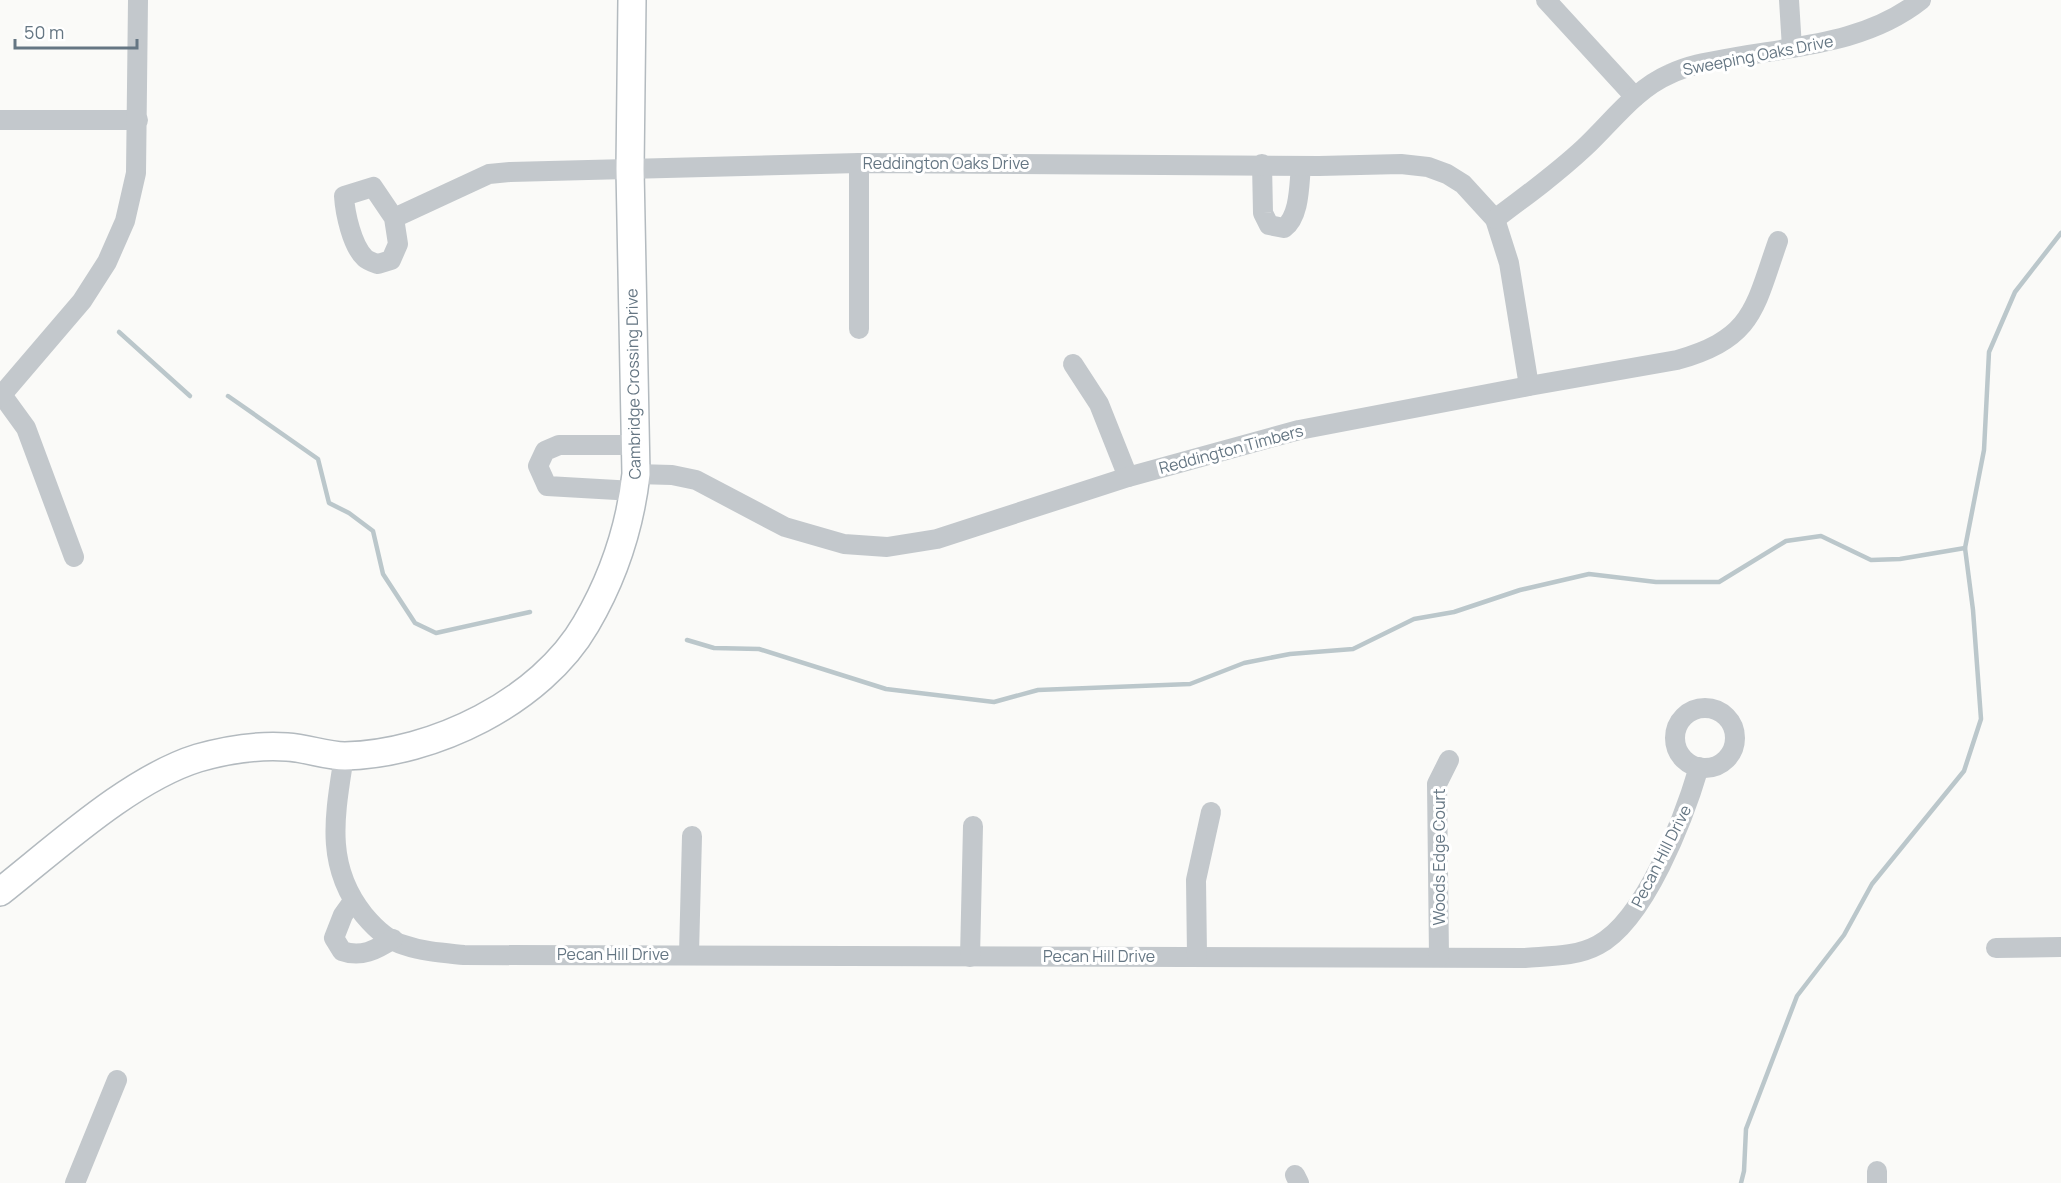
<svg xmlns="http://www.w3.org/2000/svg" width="2061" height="1183" font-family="Manrope,sans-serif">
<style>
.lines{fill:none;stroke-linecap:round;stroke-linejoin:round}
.stream{stroke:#bbc7cb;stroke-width:4.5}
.secondary-casing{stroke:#b3babf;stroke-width:30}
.street{stroke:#c3c8cc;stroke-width:20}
.secondary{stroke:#fff;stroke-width:27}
.labels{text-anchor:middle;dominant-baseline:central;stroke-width:6;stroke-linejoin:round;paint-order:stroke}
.street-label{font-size:16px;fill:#657683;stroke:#fff}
</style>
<rect width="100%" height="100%" fill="#fafaf8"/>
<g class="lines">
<g class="stream">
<path d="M119,332l71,64"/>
<path d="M228,396l90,63 11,44 20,10 24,18 10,43 32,49 21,10 94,-21"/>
<path d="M687,640l27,8 45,1 127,40 108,13 44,-12 152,-6 54,-21 46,-9 63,-5 61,-30 40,-7 66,-22 69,-16 67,8h63l67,-41 35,-5 50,24 29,-1 65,-11"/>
<path d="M1741,1183l3,-12 2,-42 51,-133 47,-61 28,-51 92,-113 17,-52 -8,-109 -8,-62 19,-98 5,-98 26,-60 46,-59"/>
</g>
<g class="secondary-casing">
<path id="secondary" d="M0,892c56,-44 130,-113 198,-134 28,-8 60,-13 89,-11 20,1 39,9 58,9 88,-2 196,-54 241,-132 27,-46 44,-97 50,-150l-6,-305 2,-169"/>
</g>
<g class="street">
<path d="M1546,0l89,97"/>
<path d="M1789,0l3,48"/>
<path d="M0,120h138"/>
<path d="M859,163v166"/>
<path d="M1262,164l1,49 6,12 15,3c16,-12 15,-43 17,-62"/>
<path d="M394,218l-21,-31 -29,9c1,17 8,50 21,62 3,3 10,5 13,6l13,-4 7,-16 -4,-26 95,-44 21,-2 349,-9 460,3 82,-2 27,3 19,7 16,10 32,35 14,44 20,123"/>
<path d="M1495,219c31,-23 61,-45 89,-71 27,-25 51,-59 86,-74 20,-10 44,-13 66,-17 64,-11 132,-15 185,-57"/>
<path d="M1073,364l26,40 29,73"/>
<path d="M2,395l24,33 48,129"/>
<path d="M0,397l82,-96 25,-39 18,-41 11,-48 2,-173"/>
<path d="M634,445h-75l-14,6 -7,15 9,20 87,5"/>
<path d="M636,474l36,1 24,5 89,47 59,17 43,3 50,-8 191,-62 171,-47 230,-44 148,-26c77,-22 77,-51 101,-119"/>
<circle cx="1705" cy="738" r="30"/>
<path d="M344,756c-9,59 -20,109 20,159 10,12 25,26 40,30 20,7 40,8 60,10l1061,3c24,-2 51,-1 73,-13 47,-25 86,-127 101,-178"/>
<path d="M353,901l-10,14 -9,23 8,13c19,7 34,-1 51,-12"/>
<path d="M1996,948l65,-1"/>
<path d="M689,954l3,-118"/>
<path d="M1197,955l-1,-75 15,-68"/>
<path d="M970,957l3,-131"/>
<path d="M1439,957l-2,-173 12,-24"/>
<path d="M1877,1171v12"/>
<path d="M1295,1175l4,8"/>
<path d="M75,1183l42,-103"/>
</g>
<use href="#secondary" class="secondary"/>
</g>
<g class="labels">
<g class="street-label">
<text transform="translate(1758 55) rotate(-11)">Sweeping Oaks Drive</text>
<text x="946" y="163">Reddington Oaks Drive</text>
<text transform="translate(633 384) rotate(-91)">Cambridge Crossing Drive</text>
<text transform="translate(1231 449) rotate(-15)">Reddington Timbers</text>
<text transform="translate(1661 856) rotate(-63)">Pecan Hill Drive</text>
<text transform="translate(1439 857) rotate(-90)">Woods Edge Court</text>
<text x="613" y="954">Pecan Hill Drive</text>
<text x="1099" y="956">Pecan Hill Drive</text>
</g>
</g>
<path d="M15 39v9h122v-9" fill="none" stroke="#657683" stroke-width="3"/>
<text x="24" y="39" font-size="18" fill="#657683" stroke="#ffffff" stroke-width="4.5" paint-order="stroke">50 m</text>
</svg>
